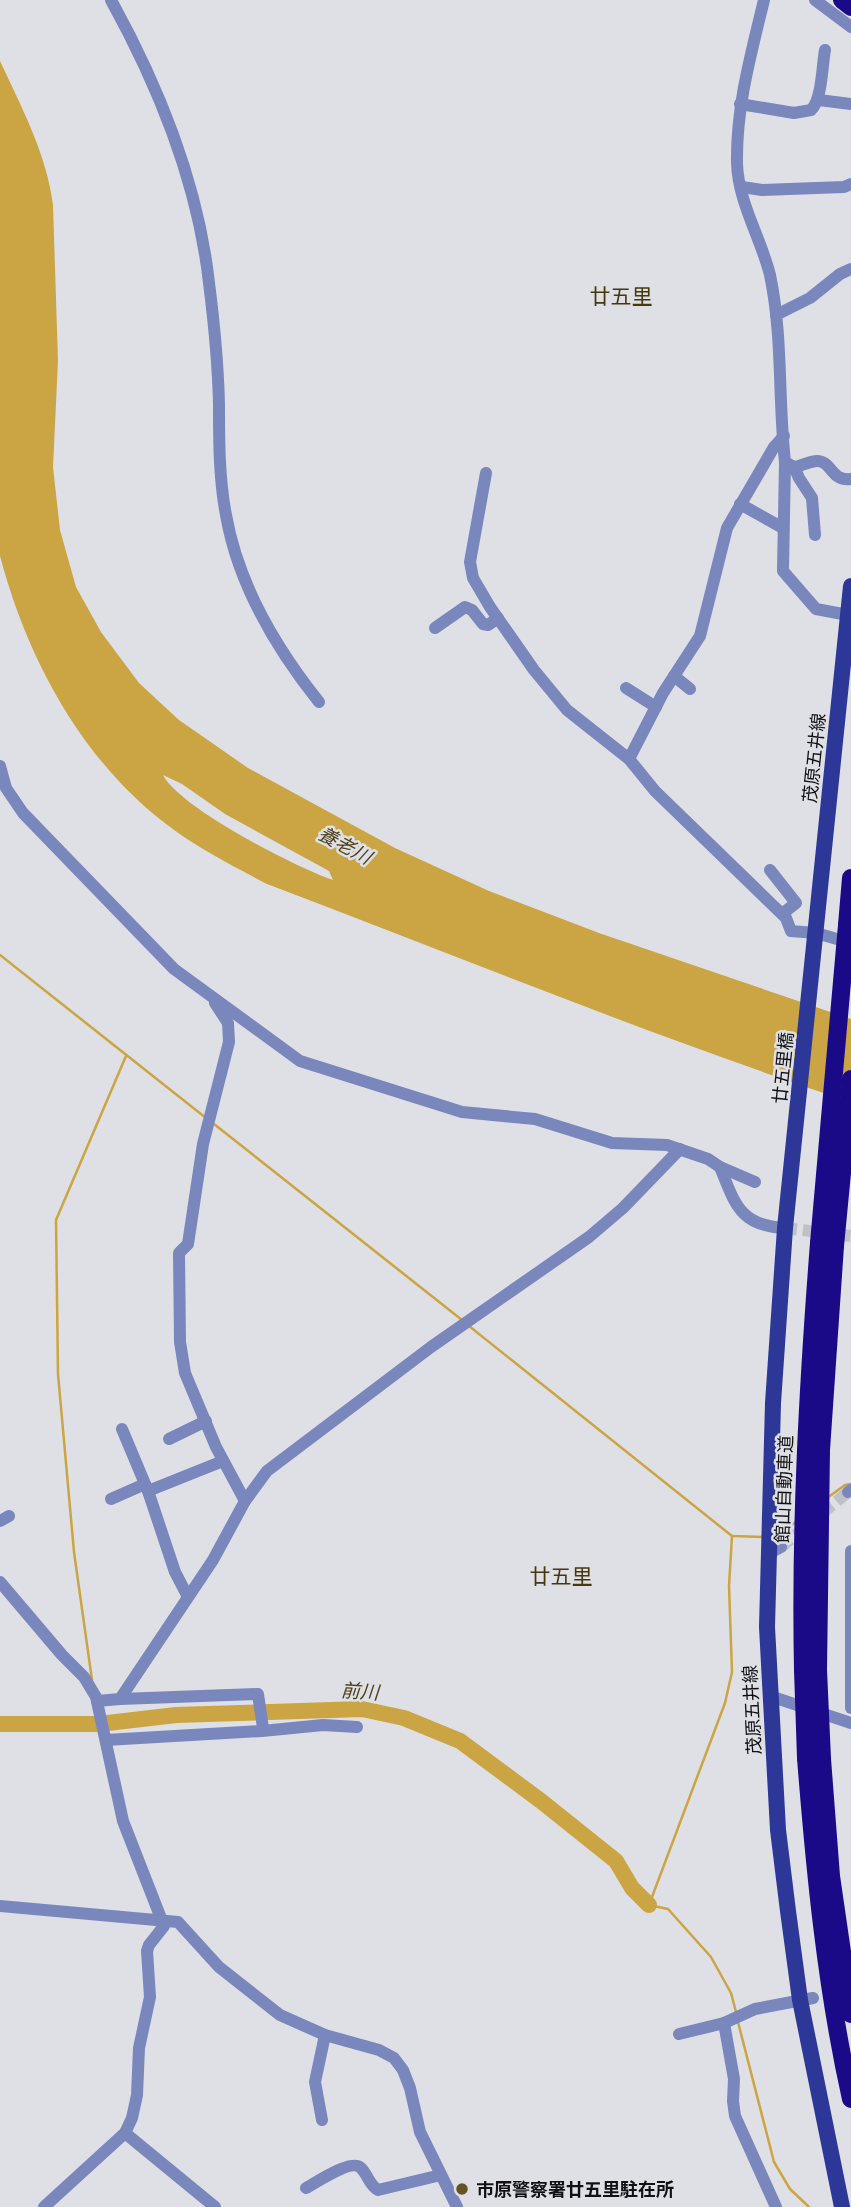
<svg xmlns="http://www.w3.org/2000/svg" width="851" height="2207" font-family="'Source Serif 4','Noto Sans JP',serif">
<style>
.water{fill:#cba543;fill-rule:evenodd}
.lines{fill:none;stroke-linecap:round;stroke-linejoin:round}
.stream{stroke:#cba543;stroke-width:2.5}
.river{stroke:#cba543;stroke-width:16}
.minor-tunnel{stroke:#bfc1c6;stroke-width:12;stroke-dasharray:12 6;stroke-linecap:butt}
.minor{stroke:#7987bd;stroke-width:12}
.major{stroke:#2d3797;stroke-width:16}
.highway{stroke:#1b0a88;stroke-width:18}
.highway-bridge{stroke:#1b0a88;stroke-width:18}
.poi-dot{fill:#665321;stroke:#dee0e6;stroke-width:2.5}
.labels{text-anchor:middle;dominant-baseline:central;stroke-width:5;stroke-linejoin:round;paint-order:stroke}
.street-label{font-size:18px;fill:#111113;stroke:#dee0e6}
.poi-label{font-size:18px;font-weight:bold;fill:#111113;stroke:#dee0e6;text-anchor:start}
.water-label{font-size:19px;font-style:italic;fill:#504118;stroke:#dee0e6}
.quarter-label{font-size:21px;fill:#46370e;stroke:#dee0e6}
</style>
<rect width="100%" height="100%" fill="#dee0e6"/>
<path class="water" d="M0,61c21,45 47,94 53,144l5,156 -5,106 7,63 16,57 25,45 38,51 40,37 69,48 147,80 94,43 110,42 252,86v83c-197,-65 -389,-144 -584,-218 -34,-18 -70,-36 -101,-60 -85,-65 -139,-166 -166,-268zM163,775l19,9 43,30 104,57 4,9c-38,-13 -153,-72 -170,-105z"/>
<g class="lines">
<g class="stream">
<path d="M0,955l206,163"/>
<path d="M214,1124l248,196"/>
<path d="M469,1326l263,210 32,1"/>
<path d="M827,1498l18,-13 6,-1"/>
<path d="M732,1536l-3,50 3,86 -7,31 -76,202 19,4 43,48 20,36 5,19"/>
<path d="M777,1536l20,-15"/>
<path d="M92,1680l-18,-128 -16,-178 -2,-154 70,-164"/>
<path d="M738,2022l36,140 16,27 19,18"/>
</g>
<path class="river" d="M0,1724h99l77,-9 186,-6 42,9 56,23 81,60 75,60 16,27 17,17"/>
<g class="minor-tunnel">
<path d="M785,1228l66,8"/>
<path d="M781,1547l67,-55"/>
</g>
<g class="minor">
<path d="M111,0c48,87 87,183 98,283 5,39 9,81 10,121 0,36 0,75 7,111 12,69 50,133 93,187"/>
<path d="M764,0c-13,54 -28,107 -27,163 1,39 24,75 33,112 13,62 8,124 15,187l9,5c8,-1 16,-6 23,-6 15,0 14,21 34,18"/>
<path d="M815,0l36,27"/>
<path d="M819,100l32,4"/>
<path d="M740,104l54,9 17,-3c11,-10 11,-44 14,-60"/>
<path d="M742,187l20,3 82,-3 7,-3"/>
<path d="M776,315l34,-17 30,-24 11,-5"/>
<path d="M785,462l-2,109 33,38 32,6"/>
<path d="M794,467l5,11 13,20 3,37"/>
<path d="M486,473l-16,89 3,16 17,29 44,63 33,40 62,49 26,32 131,127 5,13 25,2 35,10"/>
<path d="M740,504l43,24"/>
<path d="M435,628l30,-21 7,3 11,14 5,1 10,-7"/>
<path d="M674,676l16,13"/>
<path d="M626,688l30,19"/>
<path d="M629,759l34,-66 37,-57 27,-108 47,-81 10,-11"/>
<path d="M0,766l6,22 17,25 151,156 126,92 162,51 73,7 77,24 55,2 41,14 12,8 35,15"/>
<path d="M770,870l26,33 -14,11"/>
<path d="M215,1003l13,20 1,19 -26,102 -15,100 -9,9 1,89 5,31 31,74 29,54"/>
<path d="M720,1167c15,37 20,59 65,61"/>
<path d="M122,1429l26,62 27,81 13,25"/>
<path d="M169,1439l37,-18"/>
<path d="M148,1491l75,-30"/>
<path d="M848,1492l3,-2"/>
<path d="M111,1499l34,-15"/>
<path d="M0,1521l9,-5"/>
<path d="M851,1551v157"/>
<path d="M768,1554l13,-7"/>
<path d="M0,1582l62,73 22,22 12,20 27,124 41,105 -15,19 -2,6 3,46 -11,51 -2,47 -5,23 -7,15 -81,74"/>
<path d="M770,1696l81,27"/>
<path d="M120,1699l138,-5 5,34"/>
<path d="M97,1701l23,-2 93,-139 32,-59 22,-30 164,-124 158,-110 34,-29 57,-59"/>
<path d="M106,1740l156,-9 61,-6 34,2"/>
<path d="M0,1906l178,16 41,45 61,48 45,20 54,15 15,8 9,12 7,18 10,44 37,75"/>
<path d="M724,2023l10,56 -1,22 2,15 41,91"/>
<path d="M679,2034l45,-11 31,-14 58,-11"/>
<path d="M322,2120l-7,-38 10,-47"/>
<path d="M125,2133l90,74"/>
<path d="M306,2188c11,-6 46,-30 55,-20 7,7 8,17 17,22l63,-15"/>
</g>
<path class="major" d="M842,2207l-42,-207 -12,-89 -10,-81 -11,-203 6,-224 12,-175 66,-642"/>
<g class="highway">
<path d="M842,0l9,7"/>
<path d="M847,925l4,-47"/>
<path d="M803,1670c-3,-143 5,-285 16,-427"/>
<path d="M818,1670l3,-220 14,-204"/>
<path d="M806,1758c9,114 20,229 45,341"/>
<path d="M822,1759l9,117 20,138"/>
</g>
<g class="highway-bridge">
<path d="M819,1243l28,-318"/>
<path d="M835,1246l16,-167"/>
<path d="M803,1670l3,88"/>
<path d="M818,1670l4,89"/>
</g>
</g>
<circle class="poi-dot" cx="462" cy="2189" r="7"/>
<g class="labels">
<g class="street-label">
<text transform="translate(814 758) rotate(-84)">茂原五井線</text>
<text transform="translate(783 1068) rotate(-84)">廿五里橋</text>
<text transform="translate(784 1489) rotate(-88)">館山自動車道</text>
<text transform="translate(752 1710) rotate(-93)">茂原五井線</text>
</g>
<g class="poi-label">
<text x="476" y="2189">市原警察署廿五里駐在所</text>
</g>
<g class="water-label">
<text transform="translate(345 845) rotate(28)">養老川</text>
<text transform="translate(360 1691) rotate(4)">前川</text>
</g>
<g class="quarter-label">
<text x="621" y="296">廿五里</text>
<text x="561" y="1576">廿五里</text>
</g>
</g>
</svg>
